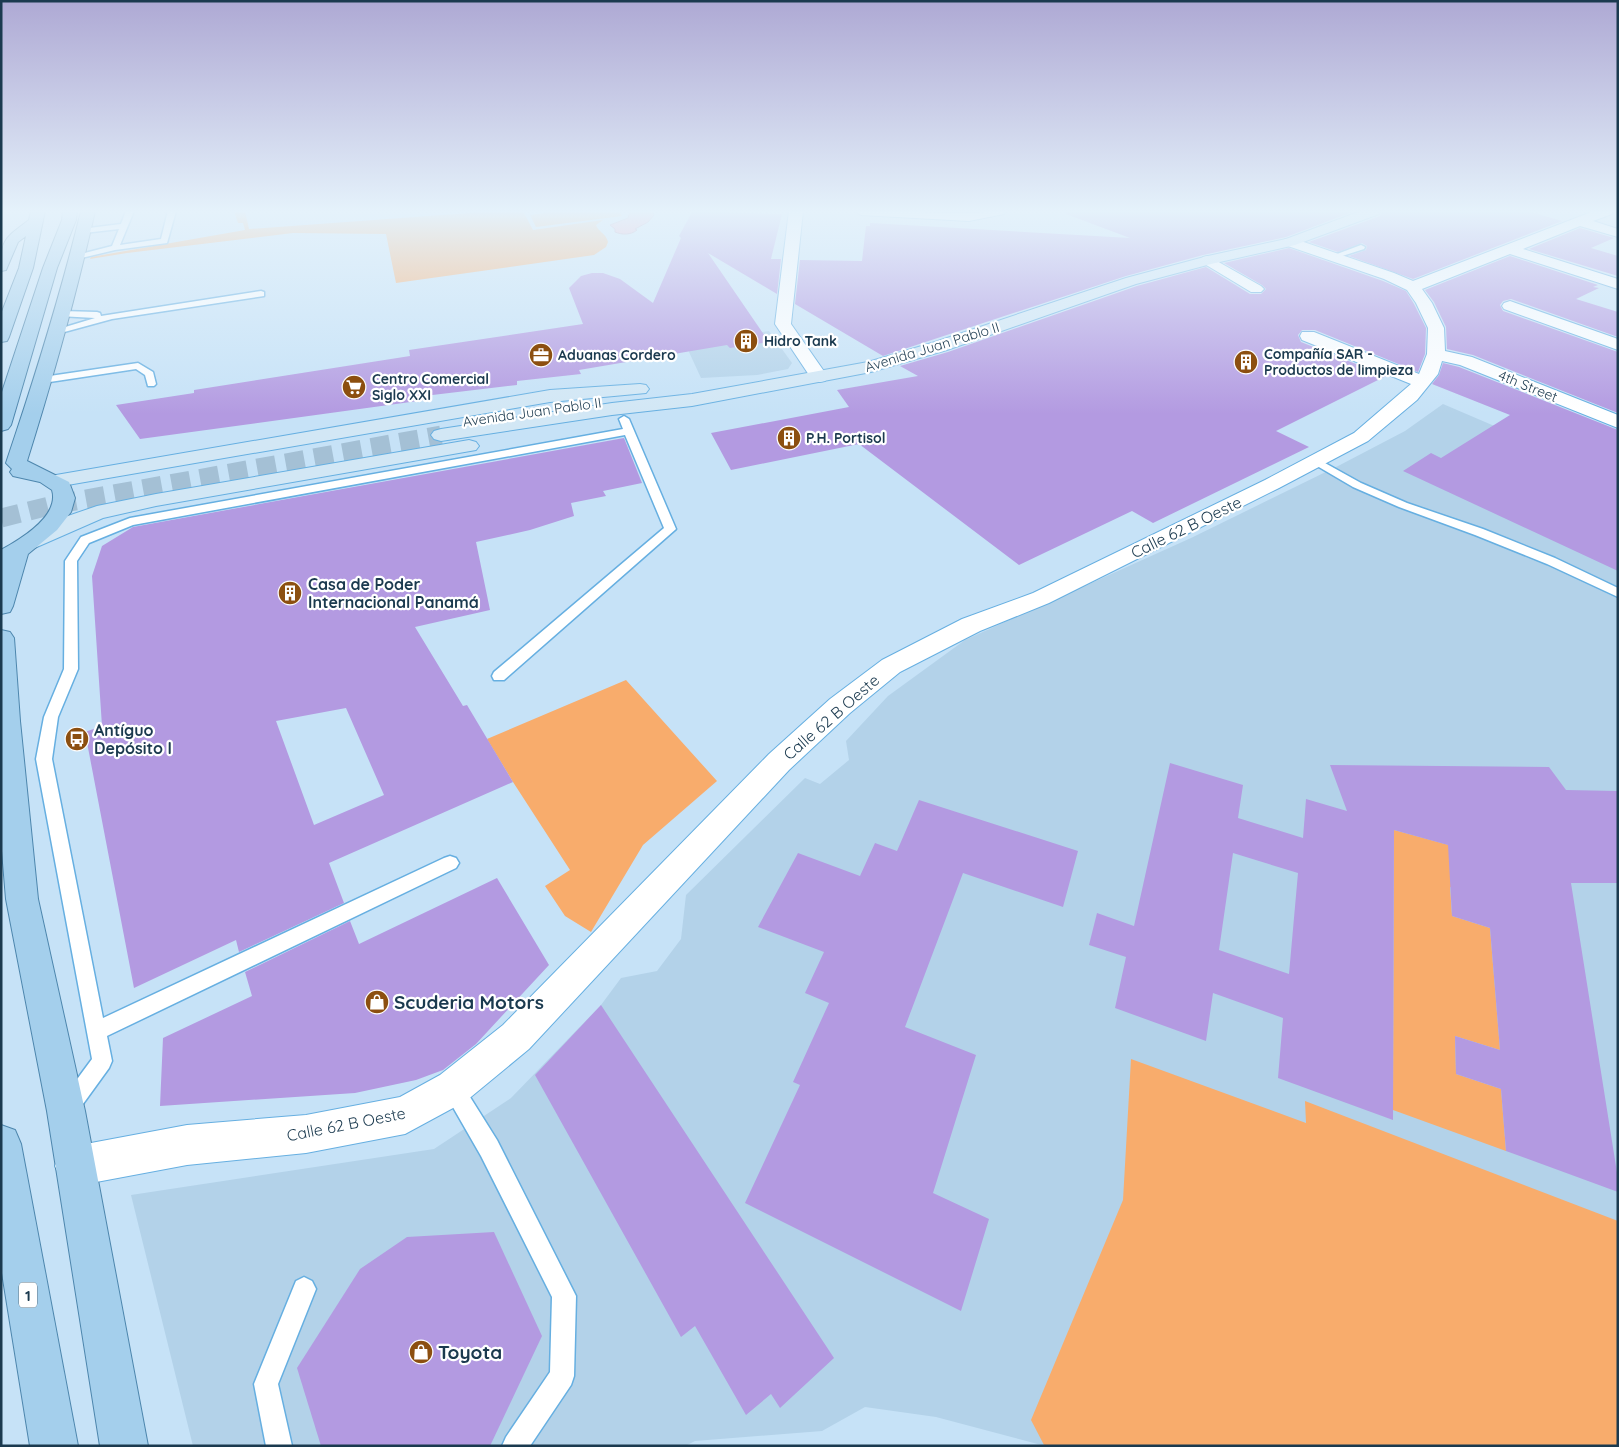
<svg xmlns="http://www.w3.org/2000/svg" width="1619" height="1447" font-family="Quicksand,sans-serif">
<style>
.built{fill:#b3d2e9}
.green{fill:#f8ac6c}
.water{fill:#f898b7;stroke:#b67c98}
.building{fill:#b39ae1;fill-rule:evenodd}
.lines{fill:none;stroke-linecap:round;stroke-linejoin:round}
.secondary-tunnel{stroke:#a4c0d5;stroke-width:19;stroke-dasharray:19 10;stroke-linecap:butt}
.lane-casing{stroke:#66afe1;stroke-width:3}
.street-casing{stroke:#66afe1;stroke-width:2}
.secondary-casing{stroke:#66afe1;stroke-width:2}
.primary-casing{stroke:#4d86ad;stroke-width:2}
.lane{fill:#fff;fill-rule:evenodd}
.street{fill:#fff;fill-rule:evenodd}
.secondary{fill:#d2e7f5;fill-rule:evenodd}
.primary{fill:#a4cfec;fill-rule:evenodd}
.labels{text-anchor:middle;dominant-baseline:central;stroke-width:4.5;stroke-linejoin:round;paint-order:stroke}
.far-poi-label{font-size:14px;font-weight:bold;fill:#1b3a4f;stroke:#fff;text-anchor:start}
.far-street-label{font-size:14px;fill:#1b3a4f;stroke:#fff}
.shield{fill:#fff;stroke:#5f7584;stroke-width:1}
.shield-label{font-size:15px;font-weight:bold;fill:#1b3a4f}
.street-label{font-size:16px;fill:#1b3a4f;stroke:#fff}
.poi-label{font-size:16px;font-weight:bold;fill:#1b3a4f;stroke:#fff;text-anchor:start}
.near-poi-label{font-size:19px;font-weight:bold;fill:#1b3a4f;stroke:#fff;text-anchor:start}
</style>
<rect width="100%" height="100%" fill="#c6e2f7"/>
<g class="built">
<path d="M769,331l23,32 -4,6 -31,6 -56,3 -12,-26 2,-11z"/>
<path d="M1443,404l175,75v967h-573l-109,-29 -71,-10 -43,24 -127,10 -10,5h-492l-62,-251 303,-46 77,-51 90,-93 20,-27 36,-7 24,-32 5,-44 119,-117 15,6 29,-24 -3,-19 42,-45 77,-56 226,-102 149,-73 65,-34z"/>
</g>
<g class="green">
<path d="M234,211h11l4,18 248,-18h26l10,19 70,-10 -7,5c2,7 10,8 12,17l-2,5 -12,8 -198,28 -10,-49 -93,-1 -166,20 -37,6 1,-2 154,-27 -2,-7h-5z"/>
<path d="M557,211h62l3,5 -86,11 -6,-12z"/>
<path d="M626,680l91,101 -74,64 -52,87 -26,-16 -20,-30 25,-16 -57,-88 -26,-43z"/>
<path d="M1394,830l91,25 3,43 -38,-11 2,29 38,12 10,122 -45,-14 1,38 45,15 5,62 -113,-41z"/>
<path d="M1131,1059l175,64 -1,-22 313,120v225l-574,-1 -13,-25 92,-220z"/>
</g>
<path class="water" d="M630,211h23l1,4 -6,7 -13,7 2,1c-6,5 -15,5 -22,2v-3l-5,-4 18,-7z"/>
<g class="building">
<path d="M1066,211h289l-69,26 -83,18 -77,21 -243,80 -88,-52 5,-44 62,1 4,-35h4v-3l260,15 -64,-24z"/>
<path d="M1382,211h146l34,10 -149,58 -64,-23 17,-6 1,-4 -5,-3 -24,9 -29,-10 71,-26z"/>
<path d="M692,212l90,2 -11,45h10l-4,35 -69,-41 61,89 -39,6 -3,-3 -148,25 2,4 -64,7v4l-93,11 1,4 -285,39 -24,-34 78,-12v-3l216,-34 -1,-6 174,-26 -14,-36 12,-12 11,-3h11l17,6 33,24 28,-65 -2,-2z"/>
<path d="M1580,228l34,10 -23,10 27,8v20l-89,-27z"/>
<path d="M1289,248l94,33 23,10 8,13 12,24 -1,26 -7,18 -103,-42h-13l-4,5 3,7 85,34 -110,55 33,16 -156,76 -21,-12 -113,54 -160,-121 -128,26 -20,-37 138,-26 -12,-17 81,-14 -18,-10 48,-14 189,-66 69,-19 44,27h11l5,-5 -4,-4 -38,-22z"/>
<path d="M1510,256l88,29 -5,2 6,1 -23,11 42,13v25l-107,-38 -8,2 -3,4 3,6 115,41v61l-145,-58 -26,-6 -1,-22 -12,-25 -9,-12z"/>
<path d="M1443,363l16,4 159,63v141l-215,-100 28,-18 10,5 69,-43 -78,-31 7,-9z"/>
<path d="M624,438l18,45 -39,8 3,5 -35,7 3,13 -44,14 -54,12 14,68 -75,17 48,79 4,-1 46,77 -184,81 15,40 -105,49 -3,-12 -102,48 -49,-256 17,-6 -10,-150 10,-30 31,-19zM346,708l38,87 -70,30 -38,-104z"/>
<path d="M1170,763l73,22 -5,33 65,20 3,-39 41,12 -17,-46 219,2 17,23 52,1v92h-47l47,296v13l-112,-41 -5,-62 -45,-15 -1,-38 45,14 -10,-122 -38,-12 -4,-71 -54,-15 -1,290 -115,-42 5,-60 -70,-25 -7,48 -91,-33 11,-51 -37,-12 8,-32 37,13zM1233,853l65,20 -9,101 -70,-24z"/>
<path d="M919,800l159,51 -15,56 -100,-34 -58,154 71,28 -43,138 56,26 -28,92 -216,-108 55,-118 -7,-3 36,-79 -24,-10 19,-41 -66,-25 40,-74 62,23 15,-33 22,8z"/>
<path d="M497,878l52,87 -73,79 -33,26 -27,10 -61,13 -195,13 3,-68 89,-42 -7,-24 105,-51 9,23z"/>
<path d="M601,1005l233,353 -54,50 -9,-14 -25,21 -51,-89 -14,11 -146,-262z"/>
<path d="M494,1232l48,104 -52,110h-169l-24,-78 63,-99 47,-32z"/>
</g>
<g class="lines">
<path class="secondary-tunnel" d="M1,518l52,-13 388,-70"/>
<g class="lane-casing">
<g id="lane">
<path d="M126,211h8l-14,34 41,-6 7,-28h8l-9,32 -52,7 -42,10v-4l39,-10 7,-17 -35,4 -4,-2 1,-2 40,-5z"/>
<path d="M1361,245l4,2 -1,2 -31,10 -4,-2z"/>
<path d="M261,291l3,1v4l-152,23 -55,15 -5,-3 43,-13 -36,-2v-4l3,-1 35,1 3,1 1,3z"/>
<path d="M138,363l15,9 3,12 -2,2h-6l-3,-11 -9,-6 -93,14 -5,-3 5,-3z"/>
<path d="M624,416l5,3 47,110 -172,151h-10l-2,-4 2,-4 170,-144 -39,-93 -492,90 -44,18 -12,18 1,108 -20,48 -6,42 51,259 341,-160 6,-2 6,2 3,5 -3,5 -349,168 5,25 -3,7 -34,47 -7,3 -7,-3 -3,-7 3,-7 31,-42 -56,-300 8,-42 20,-48 1,-108 16,-24 49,-19 493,-89 -4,-10z"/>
<path d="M1316,458l45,25 46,20 76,26 72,29 63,30v9l-71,-33 -72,-29 -76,-28 -46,-20 -41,-24 -2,-2 2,-2z"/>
<path d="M453,1078l7,3 37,59 79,156 -2,80 -3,9 -41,61h-28l4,-9 44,-65 2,-75 -71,-141 -35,-61 -3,-7 3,-7z"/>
<path d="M304,1277l8,4 4,8 -38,95 14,62h-26l-12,-62 42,-103z"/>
</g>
</g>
<g class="street-casing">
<g id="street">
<path d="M789,211h14l-12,113 37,53 -3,4 -6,1 -6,-1 -38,-57z"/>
<path d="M855,211l114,2 36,-2 -1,3 -35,7 -108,-6z"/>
<path d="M1594,211h19l-1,3 -19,7 25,8v8l-38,-11 -57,23 95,30v10l-108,-35 -88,35 10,14 12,25 1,23 27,6 146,58v13l-158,-63 -18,-4 -4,13 -21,26 -49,41 -89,47 -230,115 -69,28 -80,41 -50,41 -61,57 -260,279 -63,52 -61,33 -99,19 -119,12 -112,21 -14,-6 -6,-14 6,-14 14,-6 112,-21 119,-10 94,-18 40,-22 63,-50 266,-271 61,-55 52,-39 80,-41 71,-26 232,-113 89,-47 57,-49 -109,-44 -2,-4 2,-4h12l105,42 8,-20 1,-26 -12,-25 -9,-13 -23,-11 -99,-34 -2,-3 2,-3h10l99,34 19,8z"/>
<path d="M1208,256l53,30 3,3 -3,3h-10l-48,-29 -2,-3 2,-3z"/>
<path d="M1510,301l108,38v11l-114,-41 -2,-3 2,-3z"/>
</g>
</g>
<g class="secondary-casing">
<g id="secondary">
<path d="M1361,211h19l-1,3 -84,31 -84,19 -75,20 -189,66 -76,22 -179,34 -80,9 -171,26 -7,-2 -3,-4 3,-4 7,-2 171,-26 80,-9 176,-32 67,-20 191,-64 82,-22 78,-17z"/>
<path d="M640,384l6,1 3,4 -3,4 -96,9 -494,85 -7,-2 -3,-4 3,-4 7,-2 494,-85z"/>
<path d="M469,440l7,2 3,4 -3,4 -320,56 -53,12 -73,32 -8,-2 -3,-5 3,-5 40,-20 35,-12 59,-12z"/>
</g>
</g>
<g class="primary-casing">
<g id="primary">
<path d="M31,211h14l-12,57 -24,69 -2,4 -6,1v-28l18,-46 7,-32 -8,6 -12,28 -5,1c0,-32 3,-32 28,-51z"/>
<path d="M63,211h14l-1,9 -19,48 -46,157 -3,4 -7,2v-36l42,-127 19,-48z"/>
<path d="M81,211h14c-19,85 -42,167 -68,250l42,21 6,16 -4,14 -14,18 -29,24 -15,52 -3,6 -9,2v-64c20,-11 59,-34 51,-60l-12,-8 -27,-6 -3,-4 2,-3 -6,-6c28,-83 54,-166 75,-252z"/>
<path d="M1,630l9,2 4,6 6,83 18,178 47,212 63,335h-48l-53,-335 -41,-212 -5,-60z"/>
<path d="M1,1125l14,5 6,14 57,302h-48l-29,-179z"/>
</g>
</g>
<use href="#lane" class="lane"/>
<use href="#street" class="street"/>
<use href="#secondary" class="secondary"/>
<use href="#primary" class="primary"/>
</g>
<linearGradient id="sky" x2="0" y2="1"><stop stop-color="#aea9d4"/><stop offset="0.51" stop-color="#e5f2fb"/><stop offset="1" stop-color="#e5f2fb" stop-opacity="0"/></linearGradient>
<rect width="1619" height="414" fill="url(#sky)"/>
<defs>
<g id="building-disc" transform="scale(1.25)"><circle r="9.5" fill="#8c4f10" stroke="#fff"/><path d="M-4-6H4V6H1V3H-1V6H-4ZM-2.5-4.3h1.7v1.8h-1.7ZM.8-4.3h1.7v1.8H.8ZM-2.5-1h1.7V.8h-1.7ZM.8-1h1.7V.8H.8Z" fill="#fff"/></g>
<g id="office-disc" transform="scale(1.25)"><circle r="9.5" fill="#8c4f10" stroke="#fff"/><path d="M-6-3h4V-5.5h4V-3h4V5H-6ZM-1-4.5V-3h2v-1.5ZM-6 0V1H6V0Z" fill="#fff"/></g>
<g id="supermarket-disc" transform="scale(1.25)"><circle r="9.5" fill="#8c4f10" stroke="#fff"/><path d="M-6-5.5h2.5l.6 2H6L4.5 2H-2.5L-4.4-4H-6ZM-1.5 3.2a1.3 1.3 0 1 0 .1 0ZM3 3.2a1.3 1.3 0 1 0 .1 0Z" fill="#fff"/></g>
<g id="bus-disc" transform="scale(1.25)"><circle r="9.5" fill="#8c4f10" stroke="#fff"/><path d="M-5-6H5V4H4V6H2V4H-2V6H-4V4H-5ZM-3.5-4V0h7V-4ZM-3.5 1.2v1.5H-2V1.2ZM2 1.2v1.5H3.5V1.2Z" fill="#fff"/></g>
<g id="shop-disc" transform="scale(1.25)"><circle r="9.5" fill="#8c4f10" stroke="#fff"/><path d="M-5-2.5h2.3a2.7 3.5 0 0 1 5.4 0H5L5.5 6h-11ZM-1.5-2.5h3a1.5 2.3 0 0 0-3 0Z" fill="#fff"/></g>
</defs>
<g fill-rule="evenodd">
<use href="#building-disc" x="746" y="341"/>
<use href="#office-disc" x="541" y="355"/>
<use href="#building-disc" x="1246" y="362"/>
<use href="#supermarket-disc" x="354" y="387"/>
<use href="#building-disc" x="789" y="438"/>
<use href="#building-disc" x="290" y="593"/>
<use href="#bus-disc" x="77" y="739"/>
<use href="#shop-disc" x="377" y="1002"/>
<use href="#shop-disc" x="421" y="1352"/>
</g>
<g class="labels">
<g class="far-poi-label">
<text x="764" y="341">Hidro Tank</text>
<text x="1264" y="354">Compañía SAR -<tspan x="1264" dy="16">Productos de limpieza</tspan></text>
<text x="558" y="355">Aduanas Cordero</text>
<text x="372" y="379">Centro Comercial<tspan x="372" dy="16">Siglo XXI</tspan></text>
<text x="806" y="438">P.H. Portisol</text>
</g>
<g class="far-street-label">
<text transform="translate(932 347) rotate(-17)">Avenida Juan Pablo II</text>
<text transform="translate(1528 386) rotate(22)">4th Street</text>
<text transform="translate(532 412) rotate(-8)">Avenida Juan Pablo II</text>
</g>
<rect class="shield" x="19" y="1282.5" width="18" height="25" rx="4"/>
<g class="shield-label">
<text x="28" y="1295">1</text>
</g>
<g class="street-label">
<text transform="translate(1186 527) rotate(-26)">Calle 62 B Oeste</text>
<text transform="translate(831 717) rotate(-41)">Calle 62 B Oeste</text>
<text transform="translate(346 1124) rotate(-11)">Calle 62 B Oeste</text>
</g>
<g class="poi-label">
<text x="308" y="584">Casa de Poder<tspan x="308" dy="18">Internacional Panamá</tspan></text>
<text x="94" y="730">Antíguo<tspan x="94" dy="18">Depósito I</tspan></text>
</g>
<g class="near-poi-label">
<text x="394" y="1002">Scuderia Motors</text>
<text x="438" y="1352">Toyota</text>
</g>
</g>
<rect width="1619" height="1447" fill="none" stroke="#1b3a4f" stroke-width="5"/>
</svg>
